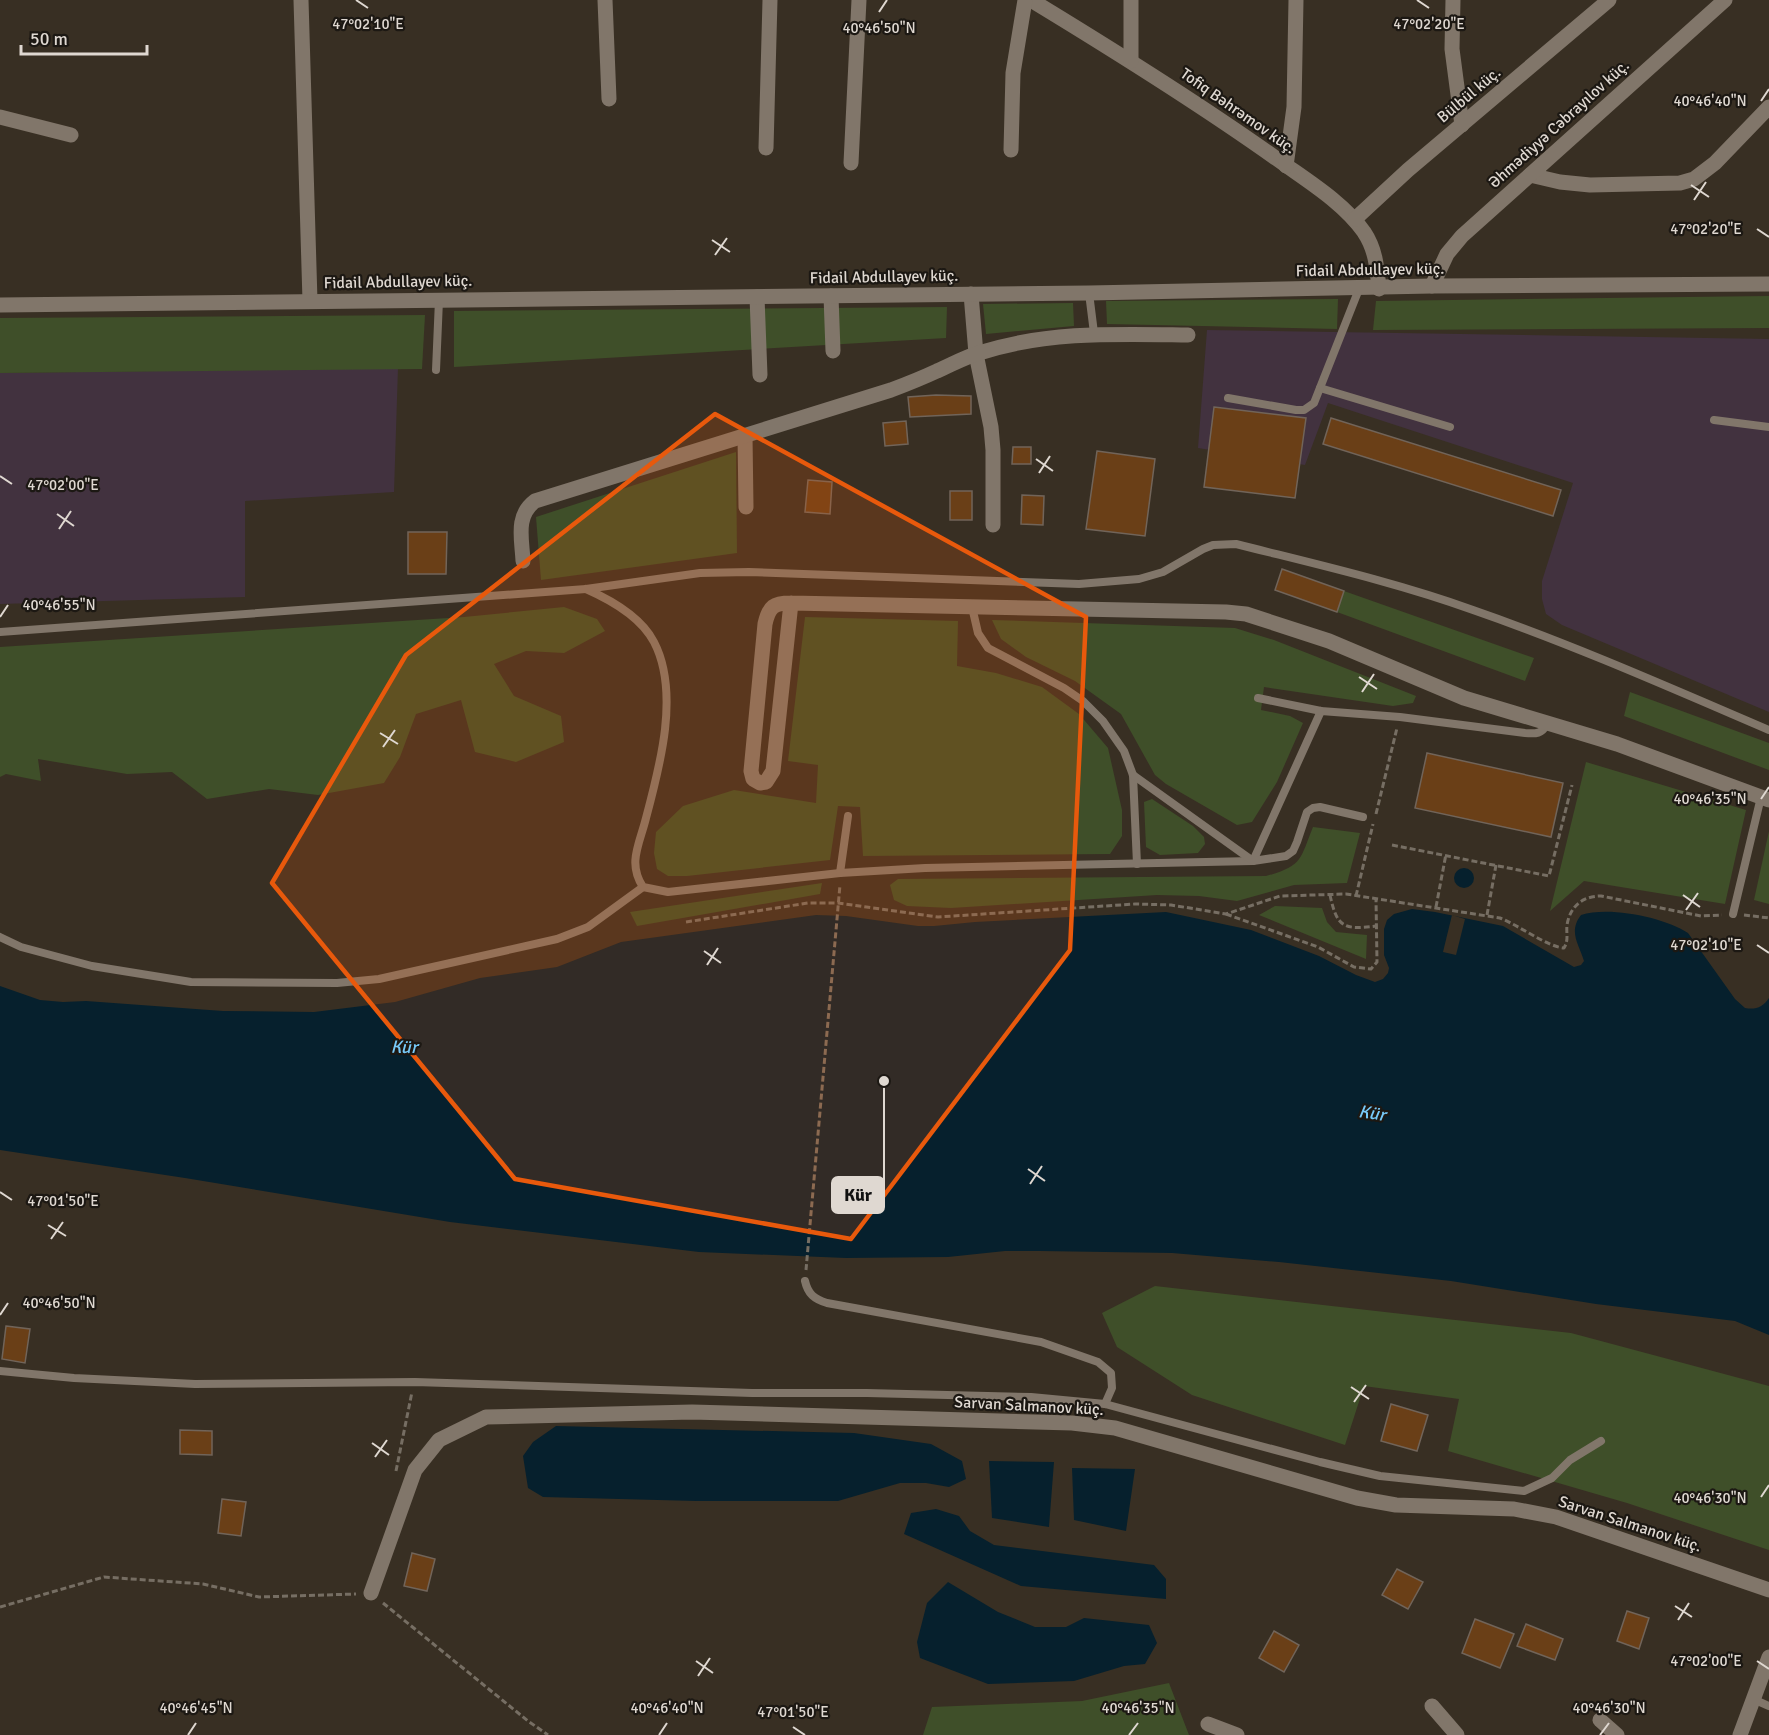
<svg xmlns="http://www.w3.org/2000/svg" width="1769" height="1735" font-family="Signika,sans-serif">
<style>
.industrial{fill:#42323f}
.green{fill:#3f4f29}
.water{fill:#06202d}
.pier{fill:#382f23}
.building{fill:#6a3f17;stroke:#716459;stroke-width:1.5}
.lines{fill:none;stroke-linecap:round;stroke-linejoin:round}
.path{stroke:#766e63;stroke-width:3;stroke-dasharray:6 3;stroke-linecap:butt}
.lane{stroke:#81766a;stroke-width:8}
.street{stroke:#81766a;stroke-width:15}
.secondary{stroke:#81766a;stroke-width:15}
.marked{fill:#e8590c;fill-opacity:0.2;stroke:#e8590c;stroke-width:4.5;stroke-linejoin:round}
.ticks{fill:none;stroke:#dfd8d1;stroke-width:2}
.labels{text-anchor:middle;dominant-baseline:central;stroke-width:4.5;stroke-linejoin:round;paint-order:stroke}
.street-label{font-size:16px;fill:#dfd8d1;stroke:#1c1813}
.water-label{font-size:18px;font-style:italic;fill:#77caf9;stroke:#1c1813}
.ticks-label{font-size:15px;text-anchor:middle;fill:#dfd8d1;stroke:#1c1813;stroke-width:4.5;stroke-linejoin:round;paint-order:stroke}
.leader{fill:none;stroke:#dfd8d1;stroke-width:2}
.callout-dot{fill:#dfd8d1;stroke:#1c1813;stroke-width:2}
.callout{fill:#dfd8d1;stroke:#dfd8d1;stroke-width:2}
.callout-label{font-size:18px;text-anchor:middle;font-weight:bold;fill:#111}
</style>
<rect width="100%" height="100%" fill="#382f23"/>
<g class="industrial">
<path d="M1207,330l562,9v373l-207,-87 -16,-11 -4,-15v-18l31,-98 -245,-80 -23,62 -107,-17z"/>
<path d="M398,368l-4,124 -149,9v96l-245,7v-231z"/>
</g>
<g class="green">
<path d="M1769,296v32l-396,2 3,-29z"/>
<path d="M1338,299l-1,30 -230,-5 -1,-23z"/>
<path d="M1073,303l1,23 -88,8 -3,-30z"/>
<path d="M947,307l-1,31 -492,29v-56z"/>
<path d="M425,315l-3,54 -422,4v-55z"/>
<path d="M736,452l1,101 -196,27 -5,-63z"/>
<path d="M1344,591l190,67 -9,23 -188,-69z"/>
<path d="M564,607l33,12 8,12 -41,22 -38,-2 -32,13 20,32 47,20 3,26 -48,20 -41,-10 -14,-52 -45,14 -16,43 -16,26 -66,12 -49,-6 -62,10 -35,-27 -45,2 -89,-15 3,22 -35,-7 -6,3v-130l464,-30z"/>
<path d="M805,617l153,4 -1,45 39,7 46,14 37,27 29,34 14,62v26l-12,18 -247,2 -3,-49 -22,-1 -8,54 -143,16h-19l-11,-7 -3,-16 2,-21 27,-26 51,-16 82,13 2,-38 -30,-4z"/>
<path d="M992,620l243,8 39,12 142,56 -3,7 -20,3 -129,-19 -3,23 29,6 13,7 -26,59 -25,40 -15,3 -71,-41 -11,-9 -34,-61 -46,-33 -49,-24 -25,-18z"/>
<path d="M1630,692l139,51v27l-145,-54z"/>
<path d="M1586,762l160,48 -21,94 -141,-23 -34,30z"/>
<path d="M1152,799l41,27 11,11 1,7 -7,9 -38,2 -14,-8 -2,-45z"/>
<path d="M1313,827l47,6 -13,50 -53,2 -57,16 -38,-5 -42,-1 -206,13 -44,-2 -13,-6 -4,-15 8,-6 368,-3c37,-10 34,-17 47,-49z"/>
<path d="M1769,831v73l-15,-4z"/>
<path d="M822,883l-2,11 -183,32 -7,-14z"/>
<path d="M1275,906l47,2 5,14 9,10 31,3 -1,24 -107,-44z"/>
<path d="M1155,1286l416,47 198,53v164l-142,-47 -179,-52 11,-52 -95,-13 -19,59 -153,-50 -75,-48 -15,-34z"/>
<path d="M1169,1683l20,52h-266l9,-28 150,-6z"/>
</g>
<g class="water">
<circle cx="1464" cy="878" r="10"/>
<path d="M1412,909l23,3 68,14 71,41 7,-2 3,-4c-5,-17 -16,-29 -3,-46 28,-9 82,2 107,18l47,66 10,9c11,2 18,-1 24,-10v337l-34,-14 -139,-17 -145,-23 -172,-19 -107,-9 -132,-2h-35l-57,6 -102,1 -147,-6 -249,-30 -265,-44 -185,-28v-164l40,14 23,2 23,-1 137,10 91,1 81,-10 85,-24 77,-11 64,-25 195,-27 30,1 72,10h16l41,-4 191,-10 85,18 68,26 37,19 19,7 8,-3 5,-6 1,-5 -5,-13v-26l3,-9 7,-6z"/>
<path d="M556,1426l298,7 77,11 31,17 4,18 -17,8 -23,-4h-26l-62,18h-142l-153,-4 -15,-9 -5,-32 10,-14z"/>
<path d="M989,1461l65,1 -5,65 -57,-9z"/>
<path d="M1072,1468l63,1 -9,62 -52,-11z"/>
<path d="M936,1509l23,7 11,15 24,14 160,20 12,14v20l-145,-13 -117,-52 7,-21z"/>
<path d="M948,1582l50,30 37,15h31l18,-9 65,7 8,18 -12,21 -21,2 -50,15 -86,3 -68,-26 -3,-16 10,-39z"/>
</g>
<path class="pier" d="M1452,915l13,4 -9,36 -13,-3z"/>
<g class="building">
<path d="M936,395l35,1v18l-61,3 -2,-20z"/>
<path d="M1214,407l92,11 -11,80 -91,-11z"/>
<path d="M1331,418l230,72 -8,26 -230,-72z"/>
<path d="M906,421l2,23 -23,2 -2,-23z"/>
<path d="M1013,447h18v17h-19z"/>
<path d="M1097,451l58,8 -10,77 -59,-7z"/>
<path d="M808,480l24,2 -2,32 -25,-2z"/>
<rect x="950" y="491" width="22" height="29"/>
<path d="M1022,495l22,1 -1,29 -22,-1z"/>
<path d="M408,532h39l-1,42h-38z"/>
<path d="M1282,569l62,22 -7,21 -62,-22z"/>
<path d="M1427,753l136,30 -12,54 -136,-29z"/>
<path d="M6,1326l24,3 -5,34 -23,-4z"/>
<path d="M1391,1404l37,11 -11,36 -36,-10z"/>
<path d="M180,1430l32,1v24l-32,-1z"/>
<path d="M222,1499l24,3 -5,34 -23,-3z"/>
<path d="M412,1553l23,6 -8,32 -23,-5z"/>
<path d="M1397,1569l26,13 -15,27 -26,-14z"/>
<path d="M1627,1611l22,7 -10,31 -22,-8z"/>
<path d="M1475,1619l39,15 -14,34 -38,-15z"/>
<path d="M1526,1624l37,15 -8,21 -38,-14z"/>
<path d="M1274,1631l25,14 -15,27 -25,-14z"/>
</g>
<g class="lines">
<g class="path">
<path d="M1376,814l21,-86"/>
<path d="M1392,845l157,31 23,-91"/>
<path d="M1330,895c7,33 14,35 46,31"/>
<path d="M1356,896l17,-72"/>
<path d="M1436,907l10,-53"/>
<path d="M1226,914l92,33 36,20 17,2 6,-7 -1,-63"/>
<path d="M1487,915l9,-50"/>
<path d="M1744,915l25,3"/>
<path d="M686,922l122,-19h30l100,14 197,-13 36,1 55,9 54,-18 66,-2 154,24c18,7 48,29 64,30 5,-8 2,-15 3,-23 3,-19 16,-29 34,-29l100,20 21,-1"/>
<path d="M806,1270l34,-385"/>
<path d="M396,1471l16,-79"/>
<path d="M383,1603l145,118 20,14"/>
<path d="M0,1607l104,-30 99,7 56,13 97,-3"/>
</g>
<g class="lane">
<path d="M1089,293l5,40"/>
<path d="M436,370l3,-70"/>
<path d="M1320,388l130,39"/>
<path d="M1228,398l68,12h8l10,-7 45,-114"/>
<path d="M1714,420l55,7"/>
<path d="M586,589c25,11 55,28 68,53 26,50 6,124 -8,176 -6,25 -19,45 -3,69l25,5 172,-19 85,-5 328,-7 68,-150"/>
<path d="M972,607l6,26 10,15 76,40 19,13 20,20 21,30 9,24 4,89"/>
<path d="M0,632l586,-43 114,-16 49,-1 330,12 60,-5 24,-7 40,-23 10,-4 23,-1c79,20 159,38 237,66 101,35 198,78 296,120"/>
<path d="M1258,698l63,13 79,6 125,16c11,1 17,1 22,-9"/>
<path d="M1133,775l120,86 33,-5 7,-5 4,-9 10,-30 6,-4 7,-1 43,10"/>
<path d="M840,873l8,-57"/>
<path d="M1733,914l28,-117"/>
<path d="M0,937l21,10 71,19 99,16 146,1 42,-4 178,-40 31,-12 55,-40"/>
<path d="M805,1281c3,13 9,18 22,22l214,39 57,20 13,11 1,15 -7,16"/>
<path d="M0,1371l74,7 121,6 220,-2 337,11h115l164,4 74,7 215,58 60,14 144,15 28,-13 18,-18 31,-19"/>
<path d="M1753,1699l16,7"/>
</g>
<g class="street">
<path d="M301,0l9,301"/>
<path d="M605,0l4,99"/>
<path d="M1031,0c84,51 166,102 246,159 29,21 66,43 87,73 12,18 13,36 15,57"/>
<path d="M1453,0l-1,49 10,76"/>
<path d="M1131,61v-61"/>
<path d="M0,117l71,18"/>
<path d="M766,148l4,-148"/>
<path d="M1011,150l2,-77 12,-73"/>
<path d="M851,163l8,-163"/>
<path d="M1286,166l8,-59 2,-107"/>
<path d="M1530,175l30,7 30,3 90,-2 14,-4 21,-16 54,-56"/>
<path d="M1355,219l53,-49 201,-170"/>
<path d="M1432,286l15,-32 15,-18 263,-236"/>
<path d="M971,294l5,60 15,73 2,23v75"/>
<path d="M831,296l2,55"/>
<path d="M757,297l3,78"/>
<path d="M745,436l1,71"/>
<path d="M523,561c-1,-22 -8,-45 12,-60l356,-111c16,-6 31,-12 46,-19 14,-6 28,-14 42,-18 68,-22 138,-19 209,-18"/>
<path d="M791,603l-18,168 -7,11 -6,1 -7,-4 -2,-8 14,-147c4,-18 9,-21 26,-21l435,9 20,2 83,27 135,57 153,46 152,56"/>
<path d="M371,1593l44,-123 24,-30 47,-23 206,-5 380,11 43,5 242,70 39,7 118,4 42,8 213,73"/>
<path d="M1432,1706l25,29"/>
<path d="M1600,1720l17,15"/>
<path d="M1208,1724l29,11"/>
<path d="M1740,1735l29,-78"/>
</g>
<path class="secondary" d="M0,305l1089,-12 343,-7 337,-2"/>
</g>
<path class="marked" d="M715,414l371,203 -16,333 -219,289 -336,-60 -243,-296 134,-228z"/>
<path class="ticks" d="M356,0l12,8M1417,0l12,8M879,12l8,-12M1761,101l8,-12M1691,185l18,12M1694,200l12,-18M1757,229l12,8M712,240l18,12M715,255l12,-17M1036,459l17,12M1039,473l11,-17M0,476l12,8M57,514l17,12M59,529l12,-18M0,617l8,-12M1359,677l18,12M1362,692l12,-18M380,733l18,11M383,747l12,-17M1761,799l8,-12M1683,895l17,12M1686,910l12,-17M1757,945l12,8M704,951l17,12M707,965l11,-17M1028,1169l17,12M1030,1184l12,-18M0,1192l12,8M48,1225l18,11M51,1239l12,-17M0,1315l8,-12M1351,1387l18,12M1354,1402l12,-17M372,1443l17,12M375,1457l12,-17M1761,1497l8,-12M1675,1606l17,11M1678,1620l11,-17M696,1661l17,12M1757,1661l12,8M698,1676l12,-18M793,1727l12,8M188,1735l8,-12M659,1735l8,-12M1129,1735l9,-12M1600,1735l9,-12"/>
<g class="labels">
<g class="street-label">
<text transform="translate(1469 95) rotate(-40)">Bülbül küç.</text>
<text transform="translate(1238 111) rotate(35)">Tofiq Bəhrəmov küç.</text>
<text transform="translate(1559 124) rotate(-42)">Əhmədiyyə Cəbrayılov küç.</text>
<text transform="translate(1370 270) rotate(-1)">Fidail Abdullayev küç.</text>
<text transform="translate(884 277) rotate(-1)">Fidail Abdullayev küç.</text>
<text transform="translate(398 282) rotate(-1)">Fidail Abdullayev küç.</text>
<text transform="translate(1029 1406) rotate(3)">Sarvan Salmanov küç.</text>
<text transform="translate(1630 1524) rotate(18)">Sarvan Salmanov küç.</text>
</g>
<g class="water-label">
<text transform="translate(404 1047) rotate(1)">Kür</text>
<text transform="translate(1372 1113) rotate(8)">Kür</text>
</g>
</g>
<g class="ticks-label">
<text x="368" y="29">47°02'10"E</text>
<text x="1429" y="29">47°02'20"E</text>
<text x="879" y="33">40°46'50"N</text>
<text x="1710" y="106">40°46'40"N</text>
<text x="1706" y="234">47°02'20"E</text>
<text x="63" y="490">47°02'00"E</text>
<text x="59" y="610">40°46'55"N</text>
<text x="1710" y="804">40°46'35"N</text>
<text x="1706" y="950">47°02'10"E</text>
<text x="63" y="1206">47°01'50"E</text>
<text x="59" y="1308">40°46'50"N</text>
<text x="1710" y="1503">40°46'30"N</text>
<text x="1706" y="1666">47°02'00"E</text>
<text x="196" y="1713">40°46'45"N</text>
<text x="667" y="1713">40°46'40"N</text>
<text x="1138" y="1713">40°46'35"N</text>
<text x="1609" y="1713">40°46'30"N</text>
<text x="793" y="1717">47°01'50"E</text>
</g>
<path class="leader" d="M884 1081L884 1195"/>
<circle class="callout-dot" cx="884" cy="1081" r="6"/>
<rect class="callout" x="832" y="1177" width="52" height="36" rx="6"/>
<g class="callout-label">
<text x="858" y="1201">Kür</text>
</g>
<path d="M21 45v9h126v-9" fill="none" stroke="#dfd8d1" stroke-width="3"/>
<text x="30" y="45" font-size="18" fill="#dfd8d1" stroke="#1c1813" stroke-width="4.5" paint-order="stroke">50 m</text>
</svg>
